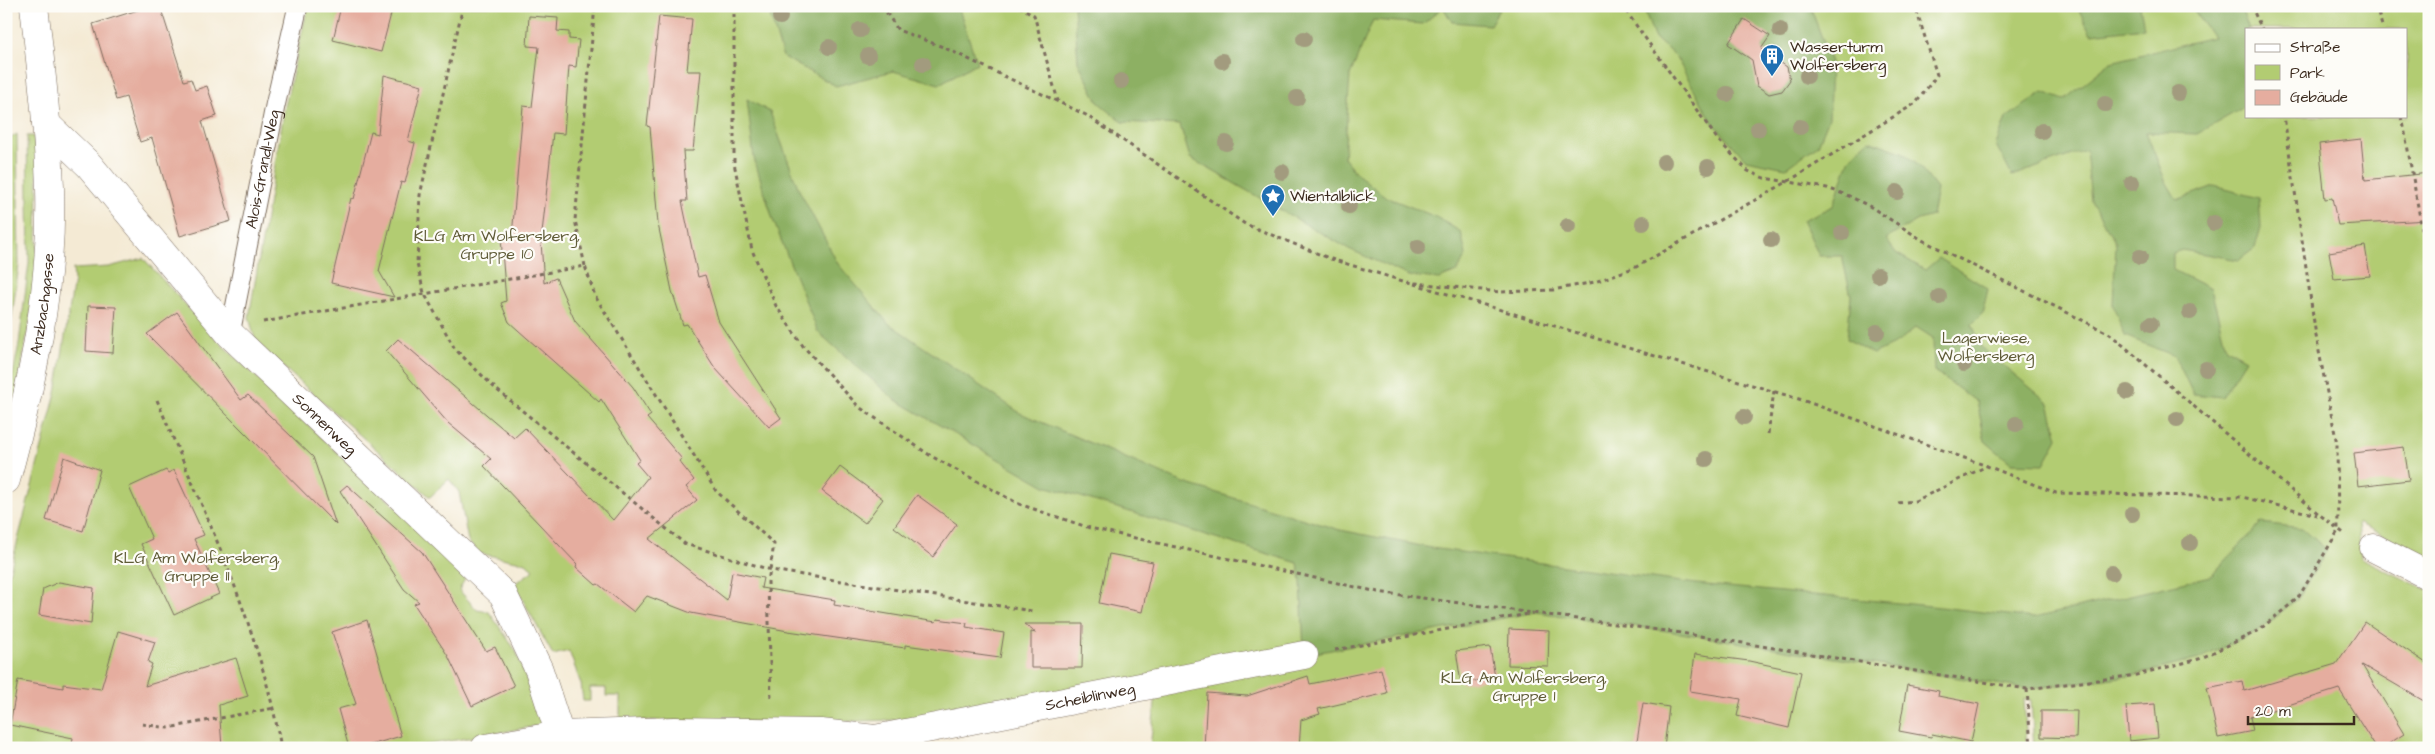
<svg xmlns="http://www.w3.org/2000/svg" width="2435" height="754" font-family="'Architects Daughter',sans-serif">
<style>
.green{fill:#b2cc72;stroke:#767b48;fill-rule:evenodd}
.forest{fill:#8db064;stroke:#646d41}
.building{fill:#e5ad9f}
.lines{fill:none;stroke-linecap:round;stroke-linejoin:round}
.lane-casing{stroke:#7c6d5e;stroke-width:21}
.street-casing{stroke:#7c6d5e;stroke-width:29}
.path{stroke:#7c6d5e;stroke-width:3;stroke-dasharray:4 4;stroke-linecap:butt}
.lane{stroke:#fff;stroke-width:19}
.street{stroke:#fff;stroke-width:28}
.tree{fill:#a29b7e}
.labels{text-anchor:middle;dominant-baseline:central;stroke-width:4.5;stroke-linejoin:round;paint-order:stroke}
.poi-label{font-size:16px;fill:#3b2a1e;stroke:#fdfcf7;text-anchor:start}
.street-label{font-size:16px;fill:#3b2a1e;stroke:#fdfcf7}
.park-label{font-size:16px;fill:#5f5b37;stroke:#fdfcf7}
</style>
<rect width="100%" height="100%" fill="#fdfcf7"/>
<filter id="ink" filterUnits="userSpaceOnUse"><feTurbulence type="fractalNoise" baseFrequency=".02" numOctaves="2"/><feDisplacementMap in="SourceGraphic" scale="10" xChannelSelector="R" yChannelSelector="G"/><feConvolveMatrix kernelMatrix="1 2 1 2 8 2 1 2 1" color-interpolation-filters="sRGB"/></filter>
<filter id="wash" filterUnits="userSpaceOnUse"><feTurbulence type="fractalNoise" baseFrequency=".0096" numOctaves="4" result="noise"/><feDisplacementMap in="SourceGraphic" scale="20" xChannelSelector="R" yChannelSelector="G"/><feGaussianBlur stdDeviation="1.12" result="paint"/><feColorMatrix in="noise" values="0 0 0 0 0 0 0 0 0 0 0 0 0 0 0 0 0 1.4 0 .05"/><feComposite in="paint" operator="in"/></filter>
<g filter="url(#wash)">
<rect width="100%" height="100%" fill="#f4ead4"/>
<g class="green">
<path d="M308,6h2121v551l-71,-34 3,35 68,33v157h-395l-3,-48 -7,-1 3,49h-877l6,-53 -228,24 -104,3 -204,-2v-24h-14v-8h-16v13h-7l-2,-17 -12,-33 -16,4 -39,-71 20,-14 -8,-7 -48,-10 -10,-12 -9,-49 -10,-13 -19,18 -174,-154 -7,-26 36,-211zM2246,29h160v87h-160z"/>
<path d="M17,134l2,131 -13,95v-219z"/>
<path d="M27,136h6l5,22 -1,121 -31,176v-46l13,-65 10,-82z"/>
<path d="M143,258l78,86 225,210 19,25 -6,11 18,20 12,2 27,39 27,74 -134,23h-403v-162l50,-193 18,-113 -1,-11 36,-2z"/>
</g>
<g class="forest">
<path d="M767,6h191l19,57 -38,21 -46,-13 -57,15 -53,-29z"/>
<path d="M1074,6h427l-11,19 -38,-3 -9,-15 -20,17 -50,-4 -23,55 -6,83 12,15 30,24 50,20 25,15 5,23 -9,17 -18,7 -30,-3 -60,-27 -159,-91 -10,-33 -58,-3 -24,-20 -20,-41z"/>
<path d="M1643,6h167l21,56 -2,56 -11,27 -32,23 -40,-8 -33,-37 -37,-66 -22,-20z"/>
<path d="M2077,6h63l4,22 -53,6z"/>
<path d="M2191,6h49l9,23h-3v77l-49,28 -51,-2 19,48 12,20 37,-14 45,12 2,29 -6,21 -16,12 -57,-10 -9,3v17l38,19 15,59 20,11 -24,38 -29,-3 -18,-38 -50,-20 -12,-31 3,-62 -25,-42 -5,-51 -74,26 -16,-31 10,-27 37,-26 21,8 47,-38 102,-25z"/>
<path d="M747,99l23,13 29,78 39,74 50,59 132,90 164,70 156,47 91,18 265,36 235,22 103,12 177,-42 50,-53 41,5 25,22 -29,48 -40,33 -59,28 -63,16 -109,14 -346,-56 -145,-21 -232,43 -3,-74 -3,-18 -253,-77 -151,-87 -76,-67 -45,-112 -19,-62z"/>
<path d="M1869,140l35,13 16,14 17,22 -5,27 -14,4 -32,19 10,14 29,17 14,-12 49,31 -6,25 -10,10 9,23 68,56 9,35 -14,26 -33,-1 -26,-22 -8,-39 -43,-31 -1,-33 -17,-11 -18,15 -25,12 -26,-15 4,-43 -9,-40h-23l-16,-36 30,-14 17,-48z"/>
<path d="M643,743h128l69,5h-219z"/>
</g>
<g id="blocks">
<g class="building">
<path d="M151,6h9l24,75 7,-2 4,11 12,-4 10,30 -15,5 29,100 -51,15 -28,-98 -12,4 -14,-45 -10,3 -23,-76z"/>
<path d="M341,6h21l29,8 -10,38 -48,-12z"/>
<path d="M529,16l29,2 -1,13 12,1v7l10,1 -3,27 -7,-1 -5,68 -11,-1 -12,109 3,41 12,-5 19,43 58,66 18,28 -4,3 35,41 -3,2 15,19 -8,7 11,13 -48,39 78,61 5,-28 31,6 -2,10 74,12 -1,5 102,17 1,-3 30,4 -1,4 38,6 -4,25 -95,-13v3l-117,-17 -97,-18 -44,-17 -13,16 -36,-28 -2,1 -20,-18 1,-3 -93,-98 7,-7 -43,-36 -62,-72 12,-12 116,99 11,-10 88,92 35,-43 -12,-14 4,-3 -39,-61 -2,3 -90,-80 -8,-19 5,-2 -5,-63 11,-1 11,-131 9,1 7,-60 -12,-1z"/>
<path d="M659,16l33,3 -5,52h14l-8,80h-10l4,50h-5l16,76 7,-2 14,47 62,96 -12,9 -54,-59 -28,-44 -4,1 -11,-34 -14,-67 -8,-97 -3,-1z"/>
<path d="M1744,19l26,17 -9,13 26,18 3,13 -8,11 -13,3 -12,-8 -5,-26 -24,-16z"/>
<path d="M384,75l38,10 -14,56 7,2 -10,40 -4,-1 -22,89 15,26 -63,-14 20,-85 3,1 17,-67 7,2z"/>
<path d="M2361,139l4,41 64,-7v47l-91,5 -6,-27 -7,1 -6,-55z"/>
<path d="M2365,246l5,30 -36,3 -5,-27z"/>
<path d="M88,306l28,1 -3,46 -27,-2z"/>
<path d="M177,312l64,88 7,-5 65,62 23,68 -189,-191z"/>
<path d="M2404,447l5,33 -51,6 -4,-33z"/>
<path d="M64,457l36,13 -17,61 -37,-11z"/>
<path d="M840,467l43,32 -18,24 -43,-32z"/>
<path d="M166,470l2,3 6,-3 30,65 -10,4 25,55 -45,21 -33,-71 11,-5 -23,-52z"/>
<path d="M347,485l75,67 64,99 9,-4 19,39 -42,20 -24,-50 -34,-52 5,-2 -15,-13 -64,-98z"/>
<path d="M917,495l40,29 -24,33 -39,-30z"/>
<path d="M1109,554l44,8 -11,50 -43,-9z"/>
<path d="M59,582l35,6 -3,36 -52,-9 4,-26z"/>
<path d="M367,620l34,116 -41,12h-11l-11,-39 18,-5 -24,-72z"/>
<path d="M2365,622l64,43v39l-67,-39 42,69 -22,14h-6l-37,-59 -89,28 3,14 -35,7 -11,-50 35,-7 2,10 92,-27z"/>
<path d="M1024,624h59l-1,44h-51v-36l5,1z"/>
<path d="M1509,629l40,2 -1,35 -40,-1z"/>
<path d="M118,631l37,11 -7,20 4,2 -7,22 91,-28 12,38 -29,9 3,43h-151l2,-10 -63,-13 8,-45 45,8v-4l38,5z"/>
<path d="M1490,647l5,31 -34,5 -5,-32z"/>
<path d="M1695,654l54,7 52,11 -12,56 -52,-12 4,-17 -51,-8z"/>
<path d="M1381,669l6,24 -69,16 2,5 -19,6 -2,28h-95l3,-55 40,3 61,-20 2,8z"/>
<path d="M1907,685l32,6 -1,5 41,8 -8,38 -39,-8 -1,3 -32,-6z"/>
<path d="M1643,703l26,4 -5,41h-28z"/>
<path d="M2155,704l3,34 -29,3 -3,-35z"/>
<path d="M2041,711h36l-1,27 -35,-1z"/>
</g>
</g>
</g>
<g filter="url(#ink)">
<use href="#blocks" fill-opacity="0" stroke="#7c6d5e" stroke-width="1"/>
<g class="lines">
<g class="lane-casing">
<g id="lane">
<path id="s1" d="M230,334l45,-228 23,-100"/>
</g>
</g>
<g class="street-casing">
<g id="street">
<path id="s2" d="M46,124l43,41 141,169 273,260 36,76 21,65 1,13"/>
<path id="s3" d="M6,480c26,-95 47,-193 44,-292 -2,-61 -9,-121 -16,-182"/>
<path d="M2374,548l55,28"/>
<path id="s4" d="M875,739l429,-84"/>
<path d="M485,748l75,-13 114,-4 147,2 54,6 16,6"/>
</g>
</g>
<g class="path">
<path d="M463,6l-43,189 -3,69 7,29 31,56 42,41 188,154 86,26 261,41"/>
<path d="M734,6v157l18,87 24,56 27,40 56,61 72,49 88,48 71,24 288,64 303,41 346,56 109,-14 63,-16 59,-28 40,-33 40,-67 -1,-87 -21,-108 -32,-220"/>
<path d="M882,6l16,24 45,17 143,68 159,109 86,35 75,23 94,10 53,-2 42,-8 41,-15 151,-85 129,-79 21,-28 -22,-69"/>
<path d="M1019,6l15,9 24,86"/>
<path d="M2251,6l11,23"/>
<path d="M2376,6l7,23"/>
<path d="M1626,11l92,129 30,31 16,7 63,10 22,8 22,11 51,33 188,94 210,181 26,20"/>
<path d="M2402,116l27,153"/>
<path d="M585,266l-10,-46 20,-214"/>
<path d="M1414,284l385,115 188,67"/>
<path d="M263,322l322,-56 10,30 121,195 58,53 -6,38 3,119"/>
<path d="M157,400c47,113 103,226 124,348"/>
<path d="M1768,434l6,-43"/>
<path d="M1898,503l17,-2 72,-35 69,27 186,4 75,18"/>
<path d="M1335,650l198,-37"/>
<path d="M2027,689l4,59"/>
<path d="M142,724l26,4 106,-20"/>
<path d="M1273,748h15"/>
</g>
<use href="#lane" class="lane"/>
<use href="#street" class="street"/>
</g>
<g class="tree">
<circle cx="780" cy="17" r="8"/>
<circle cx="860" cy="30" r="8"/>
<circle cx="1780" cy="30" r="8"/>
<circle cx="1304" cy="39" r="8"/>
<circle cx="829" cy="47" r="8"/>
<circle cx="868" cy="56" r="8"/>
<circle cx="1222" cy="61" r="8"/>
<circle cx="923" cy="64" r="8"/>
<circle cx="1807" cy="76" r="8"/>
<circle cx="1121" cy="81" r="8"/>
<circle cx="2178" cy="93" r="8"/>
<circle cx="1727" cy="94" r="8"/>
<circle cx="1297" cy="98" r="8"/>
<circle cx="2105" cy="104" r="8"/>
<circle cx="1800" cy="127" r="8"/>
<circle cx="1758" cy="129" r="8"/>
<circle cx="2042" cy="131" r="8"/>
<circle cx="1226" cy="143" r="8"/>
<circle cx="1664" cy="162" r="8"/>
<circle cx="1708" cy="167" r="8"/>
<circle cx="1282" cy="172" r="8"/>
<circle cx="2132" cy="183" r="8"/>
<circle cx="1897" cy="192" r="8"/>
<circle cx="1349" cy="206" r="8"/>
<circle cx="1643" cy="223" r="8"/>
<circle cx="2214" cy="223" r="8"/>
<circle cx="1568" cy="226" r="8"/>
<circle cx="1842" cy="233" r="8"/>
<circle cx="1771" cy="240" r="8"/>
<circle cx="1418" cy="247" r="8"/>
<circle cx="2140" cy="257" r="8"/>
<circle cx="1878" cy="275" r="8"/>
<circle cx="1939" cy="297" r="8"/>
<circle cx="2190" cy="312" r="8"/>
<circle cx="2151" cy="324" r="8"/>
<circle cx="1877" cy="332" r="8"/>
<circle cx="1964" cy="364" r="8"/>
<circle cx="2206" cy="369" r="8"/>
<circle cx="2127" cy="392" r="8"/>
<circle cx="1744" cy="417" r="8"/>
<circle cx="2177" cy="419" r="8"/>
<circle cx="2016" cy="424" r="8"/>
<circle cx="1706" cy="459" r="8"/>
<circle cx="2132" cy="514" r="8"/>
<circle cx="2190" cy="543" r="8"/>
<circle cx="2112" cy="573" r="8"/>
</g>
</g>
<defs>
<g id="building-pin" transform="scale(1.25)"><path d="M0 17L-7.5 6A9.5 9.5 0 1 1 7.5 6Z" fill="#1f6fb2" stroke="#fdfcf7"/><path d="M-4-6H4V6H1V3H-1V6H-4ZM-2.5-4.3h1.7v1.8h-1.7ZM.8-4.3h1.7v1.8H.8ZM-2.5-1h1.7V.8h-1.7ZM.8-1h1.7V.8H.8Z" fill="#fff"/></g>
<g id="sight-pin" transform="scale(1.25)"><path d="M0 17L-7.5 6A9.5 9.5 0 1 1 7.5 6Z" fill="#1f6fb2" stroke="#fdfcf7"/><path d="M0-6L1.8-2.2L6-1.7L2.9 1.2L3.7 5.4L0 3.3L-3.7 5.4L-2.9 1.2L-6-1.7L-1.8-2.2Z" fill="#fff"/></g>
</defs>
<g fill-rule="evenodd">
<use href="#building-pin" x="1772" y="56"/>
<use href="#sight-pin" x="1273" y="196"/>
</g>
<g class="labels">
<g class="poi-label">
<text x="1790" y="47">Wasserturm<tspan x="1790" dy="18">Wolfersberg</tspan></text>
<text x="1290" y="196">Wientalblick</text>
</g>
<g class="street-label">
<text stroke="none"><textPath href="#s1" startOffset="168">Alois-Grandl-Weg</textPath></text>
<text stroke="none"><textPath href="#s3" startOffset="180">Anzbachgasse</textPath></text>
<text stroke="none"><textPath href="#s2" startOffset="410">Sonnenweg</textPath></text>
<text stroke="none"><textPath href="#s4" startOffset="219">Scheiblinweg</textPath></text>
</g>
<g class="park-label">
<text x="497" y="236">KLG Am Wolfersberg,<tspan x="497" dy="18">Gruppe 10</tspan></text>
<text x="1986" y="338">Lagerwiese,<tspan x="1986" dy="18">Wolfersberg</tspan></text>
<text x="197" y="558">KLG Am Wolfersberg,<tspan x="197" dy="18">Gruppe 11</tspan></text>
<text x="1524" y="678">KLG Am Wolfersberg,<tspan x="1524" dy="18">Gruppe 1</tspan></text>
</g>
</g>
<rect width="2435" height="754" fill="none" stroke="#fdfcf7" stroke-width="25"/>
<rect x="2245" y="28" width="162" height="90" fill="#fdfcf7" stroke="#afa8a0"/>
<rect x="2255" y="44" width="25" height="8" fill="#ffffff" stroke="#afa8a0"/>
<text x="2290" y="52" font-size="15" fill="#3b2a1e">Straße</text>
<rect x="2255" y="65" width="25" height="15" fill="#b2cc72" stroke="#afa8a0"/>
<text x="2290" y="78" font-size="15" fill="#3b2a1e">Park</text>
<rect x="2255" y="90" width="25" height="15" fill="#e5ad9f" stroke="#afa8a0"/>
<text x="2290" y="102" font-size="15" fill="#3b2a1e">Gebäude</text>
<path d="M2248 716v8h106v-8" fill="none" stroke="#3b2a1e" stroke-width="2.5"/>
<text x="2255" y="716" font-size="15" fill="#3b2a1e" stroke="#fdfcf7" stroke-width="4" paint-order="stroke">20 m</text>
</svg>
